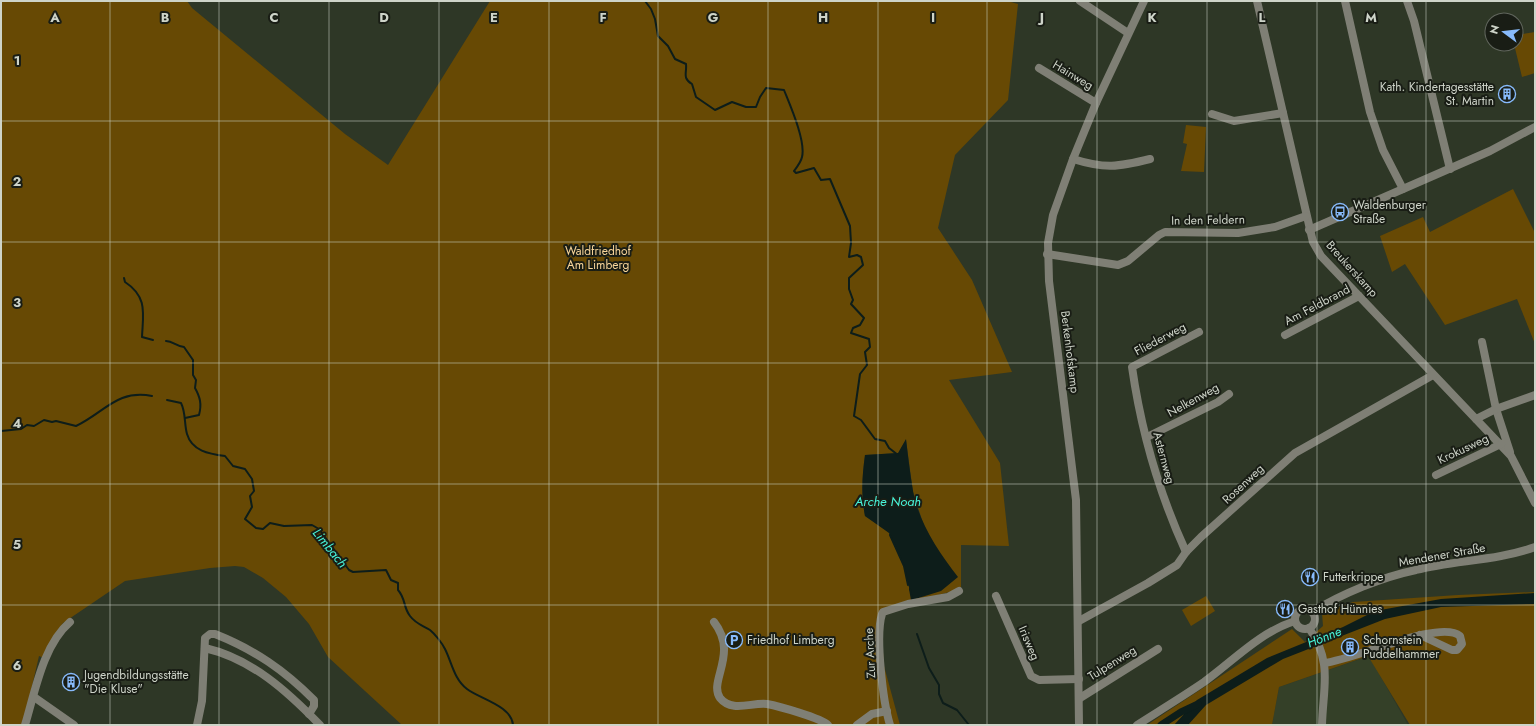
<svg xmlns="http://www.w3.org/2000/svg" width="1536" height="726" font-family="Jost,sans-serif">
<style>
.built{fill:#344028}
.green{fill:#674904;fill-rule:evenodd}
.water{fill:#0d1d1a}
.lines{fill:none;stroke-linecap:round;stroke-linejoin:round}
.stream{stroke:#0d1d1a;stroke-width:2}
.canal{stroke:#0d1d1a;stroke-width:7}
.minor{stroke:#7f7f75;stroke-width:8}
.grid{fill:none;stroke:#ced4c9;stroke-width:1;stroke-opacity:0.55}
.labels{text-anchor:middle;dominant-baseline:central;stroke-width:4;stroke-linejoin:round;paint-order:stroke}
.street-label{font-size:12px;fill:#ced4c9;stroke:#191d15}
.poi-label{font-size:12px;fill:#ced4c9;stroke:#191d15;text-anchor:start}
.park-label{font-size:12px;fill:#f7d499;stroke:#191d15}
.water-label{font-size:13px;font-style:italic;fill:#48f4da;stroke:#191d15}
.grid-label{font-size:13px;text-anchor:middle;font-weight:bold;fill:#ced4c9;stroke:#191d15;stroke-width:4;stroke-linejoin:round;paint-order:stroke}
</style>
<rect width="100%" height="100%" fill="#2e3726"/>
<path class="built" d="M1369,656l39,69h-136l7,-38z"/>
<g class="green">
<path d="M1,1h186l5,7 153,126 43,31 102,-164h517l11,3 -10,96 -53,55 -17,73 34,52 40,92 -63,8 51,83 9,83 -48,-1v44l-81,21 4,56 16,59h-498l-74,-68 -19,-33 -23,-27 -23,-19 -19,-11 -9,-1 -25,2 -85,13 -62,42 -10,14 -9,21 -5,-2 -16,69h-22zM906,440l7,52 11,34 14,25 -26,49 -8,-34 -15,-34 -24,-16c-4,-21 -3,-39 0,-61l34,-2z"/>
<path d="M1535,32v41l-13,4 -8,-33h2v-9z"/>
<path d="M1186,125l20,2 -2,45 -23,-1 6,-27 -4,-1z"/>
<path d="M1513,189l22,44v111l-18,-45 -72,26 -40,-61 -13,8 -12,-36 43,-19 7,15z"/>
<path d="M1535,592v133h-125l-42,-69 -89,31 -7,38h-125l145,-96 13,13 18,-16 -1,-13 31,-11 105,-7z"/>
<path d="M1206,596l9,15 -24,15 -9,-16z"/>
</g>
<g class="water">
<path d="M906,439c2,17 4,35 7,52 6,32 25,60 45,86l-17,14 -29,9 -8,-34 -15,-33 -24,-17c-4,-21 -3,-39 0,-61l33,-2z"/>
<path d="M1535,593v11l-94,3 -56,12 -102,40 -77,46 -18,20h-14l23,-25 70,-42 76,-31 32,-16 66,-12z"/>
</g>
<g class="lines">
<g class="stream">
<path d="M645,1l6,8 4,10 3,17 10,10 7,13 11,5c1,9 -4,14 6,20l4,13 19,13 17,-8 14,5h10l4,-10 6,-9 18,2c6,15 22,51 18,67 -1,5 -5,10 -8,14l2,2 18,-5 7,12 9,-1 20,47 1,17 -2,14 8,-2 4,2 2,8 -14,13v11l4,11 -2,4 13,14 -4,7 -7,3 -2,5 18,6 1,8 -5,5 2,13 -7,9 -6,42 7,4 14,19 10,2 4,7 9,7"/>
<path d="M124,278l1,4c23,15 18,32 17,55l11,3"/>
<path d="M166,341c7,0 10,5 18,6l9,13v15l3,5 -1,8c5,9 7,16 4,27l-14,3"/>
<path d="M167,400l14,3c5,10 3,20 6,31 5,17 22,20 38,22l8,10 12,3 7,10 2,12 -4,5 2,11 -7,12 11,9 7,1 7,-6 14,3 28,-1 7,4 30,41 4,2 33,-2 5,10 7,3v7c8,9 5,17 12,26 6,8 12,9 20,14 5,4 12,13 15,19 7,14 9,30 22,40 13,10 45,17 46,36"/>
<path d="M1,431l20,-2 6,-4 7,1 10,-6 8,2 4,-1 20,5c28,-13 41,-37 76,-30"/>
<path d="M890,535l14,31 4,19"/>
<path d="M910,589l2,11"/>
<path d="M917,634l12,34 10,17v9l4,9 14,7 12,15"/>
</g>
<path class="canal" d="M1161,725l20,-13 17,-8"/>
<g class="minor">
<path d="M1080,1l48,32"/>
<path d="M1257,1l56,241 8,14 190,200 24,47"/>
<path d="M1345,1l25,111 13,38 20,39"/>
<path d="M1407,1l7,20 36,148"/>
<path d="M1039,68l57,35"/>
<path d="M1212,114l22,7 49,-8"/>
<path d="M1073,159c32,10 45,8 77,0"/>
<path d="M1309,230l181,-79 45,-24"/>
<path d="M1047,254l71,11 10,-4 31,-26 6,-3 73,1 37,-6 31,-11"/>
<path d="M1285,335l74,-39"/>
<path d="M1482,342l14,67 14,43"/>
<path d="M1476,419l20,-10 39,-14"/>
<path d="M1147,437l71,-35 11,-8"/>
<path d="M1436,475l65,-31"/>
<path d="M1186,552c-27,-59 -45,-122 -54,-185l67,-35"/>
<path d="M996,596l35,80 8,4 40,-1"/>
<circle cx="1305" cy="619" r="10"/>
<path d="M1312,612c29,-18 70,-35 104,-42 39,-10 80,-9 119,-23"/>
<path d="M1079,621l69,-38 29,-18 9,-13 15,-15 94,-84 138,-78"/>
<path d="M714,622c25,32 -6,59 6,76 12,15 32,4 47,6 11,2 54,14 61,21"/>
<path d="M1309,628c24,34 14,59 13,97"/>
<path d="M205,648c47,11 82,43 115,77"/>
<path d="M1324,663c30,-3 116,-44 136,-27l2,8 -5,6h-5l-32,-15"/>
<path d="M34,697l40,28"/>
<path d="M1080,698l78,-49"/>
<path d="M25,725c10,-33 18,-80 45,-103"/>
<path d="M197,725l5,-24 3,-63 5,-4h5c40,16 69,36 99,66v6l-5,8"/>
<path d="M857,725l15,-11 15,-3"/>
<path d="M890,725c-7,-23 -15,-89 -8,-111l1,-2 25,-8 40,-7 11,-6"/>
<path d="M1079,725l-3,-225 -27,-219 -1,-38 5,-28 20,-56 23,-56 48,-102"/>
<path d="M1137,725c22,-14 45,-28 67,-43 29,-21 56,-50 91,-61"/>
</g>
</g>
<path class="grid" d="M110,1v724M219,1v724M329,1v724M439,1v724M549,1v724M658,1v724M768,1v724M878,1v724M987,1v724M1097,1v724M1207,1v724M1317,1v724M1426,1v724M1,121h1534M1,242h1534M1,363h1534M1,484h1534M1,605h1534"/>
<defs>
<g id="building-ring" transform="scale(0.9)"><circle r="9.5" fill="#191d15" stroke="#88bbfc" stroke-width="1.5"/><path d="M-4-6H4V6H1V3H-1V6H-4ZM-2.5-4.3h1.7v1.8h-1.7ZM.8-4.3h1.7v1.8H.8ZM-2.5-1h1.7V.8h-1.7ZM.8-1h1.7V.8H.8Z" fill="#88bbfc"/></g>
<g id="bus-ring" transform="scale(0.9)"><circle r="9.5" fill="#191d15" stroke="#88bbfc" stroke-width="1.5"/><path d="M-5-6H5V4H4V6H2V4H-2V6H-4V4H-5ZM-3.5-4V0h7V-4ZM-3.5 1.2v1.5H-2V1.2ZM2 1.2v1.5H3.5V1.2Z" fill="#88bbfc"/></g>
<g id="restaurant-ring" transform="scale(0.9)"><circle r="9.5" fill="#191d15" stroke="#88bbfc" stroke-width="1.5"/><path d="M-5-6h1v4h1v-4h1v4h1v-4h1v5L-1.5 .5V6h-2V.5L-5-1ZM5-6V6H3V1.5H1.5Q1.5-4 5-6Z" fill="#88bbfc"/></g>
<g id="parking-ring" transform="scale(0.9)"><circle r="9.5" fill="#191d15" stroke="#88bbfc" stroke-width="1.5"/><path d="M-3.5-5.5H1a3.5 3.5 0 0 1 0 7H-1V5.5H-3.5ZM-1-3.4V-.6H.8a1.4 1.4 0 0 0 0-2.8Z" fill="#88bbfc"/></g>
</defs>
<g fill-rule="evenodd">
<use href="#building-ring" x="1507" y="94"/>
<use href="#bus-ring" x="1340" y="212"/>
<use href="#restaurant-ring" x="1310" y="577"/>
<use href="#restaurant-ring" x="1285" y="609"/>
<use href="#parking-ring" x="734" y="640"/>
<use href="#building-ring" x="1350" y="647"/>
<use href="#building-ring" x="71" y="682"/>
</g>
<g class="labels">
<g class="street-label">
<text transform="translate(1073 75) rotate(31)">Hainweg</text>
<text transform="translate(1208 220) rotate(-1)">In den Feldern</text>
<text transform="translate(1352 269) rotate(48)">Breukerskamp</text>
<text transform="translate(1317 305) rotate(-28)">Am Feldbrand</text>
<text transform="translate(1160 339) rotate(-28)">Fliederweg</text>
<text transform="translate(1070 352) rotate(83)">Berkenhofskamp</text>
<text transform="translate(1193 400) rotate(-29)">Nelkenweg</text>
<text transform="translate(1463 449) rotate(-25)">Krokusweg</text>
<text transform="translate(1164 458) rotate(75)">Asternweg</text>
<text transform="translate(1243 484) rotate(-43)">Rosenweg</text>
<text transform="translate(1442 555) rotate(-10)">Mendener Straße</text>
<text transform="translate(1029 643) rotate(67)">Irisweg</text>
<text transform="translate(870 653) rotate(-93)">Zur Arche</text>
<text transform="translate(1112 663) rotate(-32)">Tulpenweg</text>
</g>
<g class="poi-label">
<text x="1494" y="87" text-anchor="end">Kath. Kindertagesstätte<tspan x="1494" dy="14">St. Martin</tspan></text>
<text x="1353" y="205">Waldenburger<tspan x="1353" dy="14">Straße</tspan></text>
<text x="1323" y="577">Futterkrippe</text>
<text x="1298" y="609">Gasthof Hünnies</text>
<text x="747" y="640">Friedhof Limberg</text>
<text x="1363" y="640">Schornstein<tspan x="1363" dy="14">Puddelhammer</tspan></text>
<text x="84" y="675">Jugendbildungsstätte<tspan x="84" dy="14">"Die Kluse"</tspan></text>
</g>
<g class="park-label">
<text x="598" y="251">Waldfriedhof<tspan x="598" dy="14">Am Limberg</tspan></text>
</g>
<g class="water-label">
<text x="888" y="501">Arche Noah</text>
<text transform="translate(330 548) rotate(51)">Limbach</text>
<text transform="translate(1324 637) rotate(-22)">Hönne</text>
</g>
</g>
<g class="grid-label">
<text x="55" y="22">A</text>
<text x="165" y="22">B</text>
<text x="274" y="22">C</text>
<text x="384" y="22">D</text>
<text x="494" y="22">E</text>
<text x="603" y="22">F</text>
<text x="713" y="22">G</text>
<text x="823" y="22">H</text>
<text x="933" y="22">I</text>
<text x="1042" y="22">J</text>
<text x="1152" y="22">K</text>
<text x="1262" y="22">L</text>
<text x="1371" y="22">M</text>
<text x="17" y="65">1</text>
<text x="17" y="186">2</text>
<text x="17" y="307">3</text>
<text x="17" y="428">4</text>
<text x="17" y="549">5</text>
<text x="17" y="670">6</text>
</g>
<rect width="1536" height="726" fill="none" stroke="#ced4c9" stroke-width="4"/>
<g transform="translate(1504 32) rotate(285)"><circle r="19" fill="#191d15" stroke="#61665d"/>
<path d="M0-3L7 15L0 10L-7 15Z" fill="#88bbfc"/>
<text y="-6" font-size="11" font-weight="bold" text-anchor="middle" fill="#ced4c9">N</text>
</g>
</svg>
